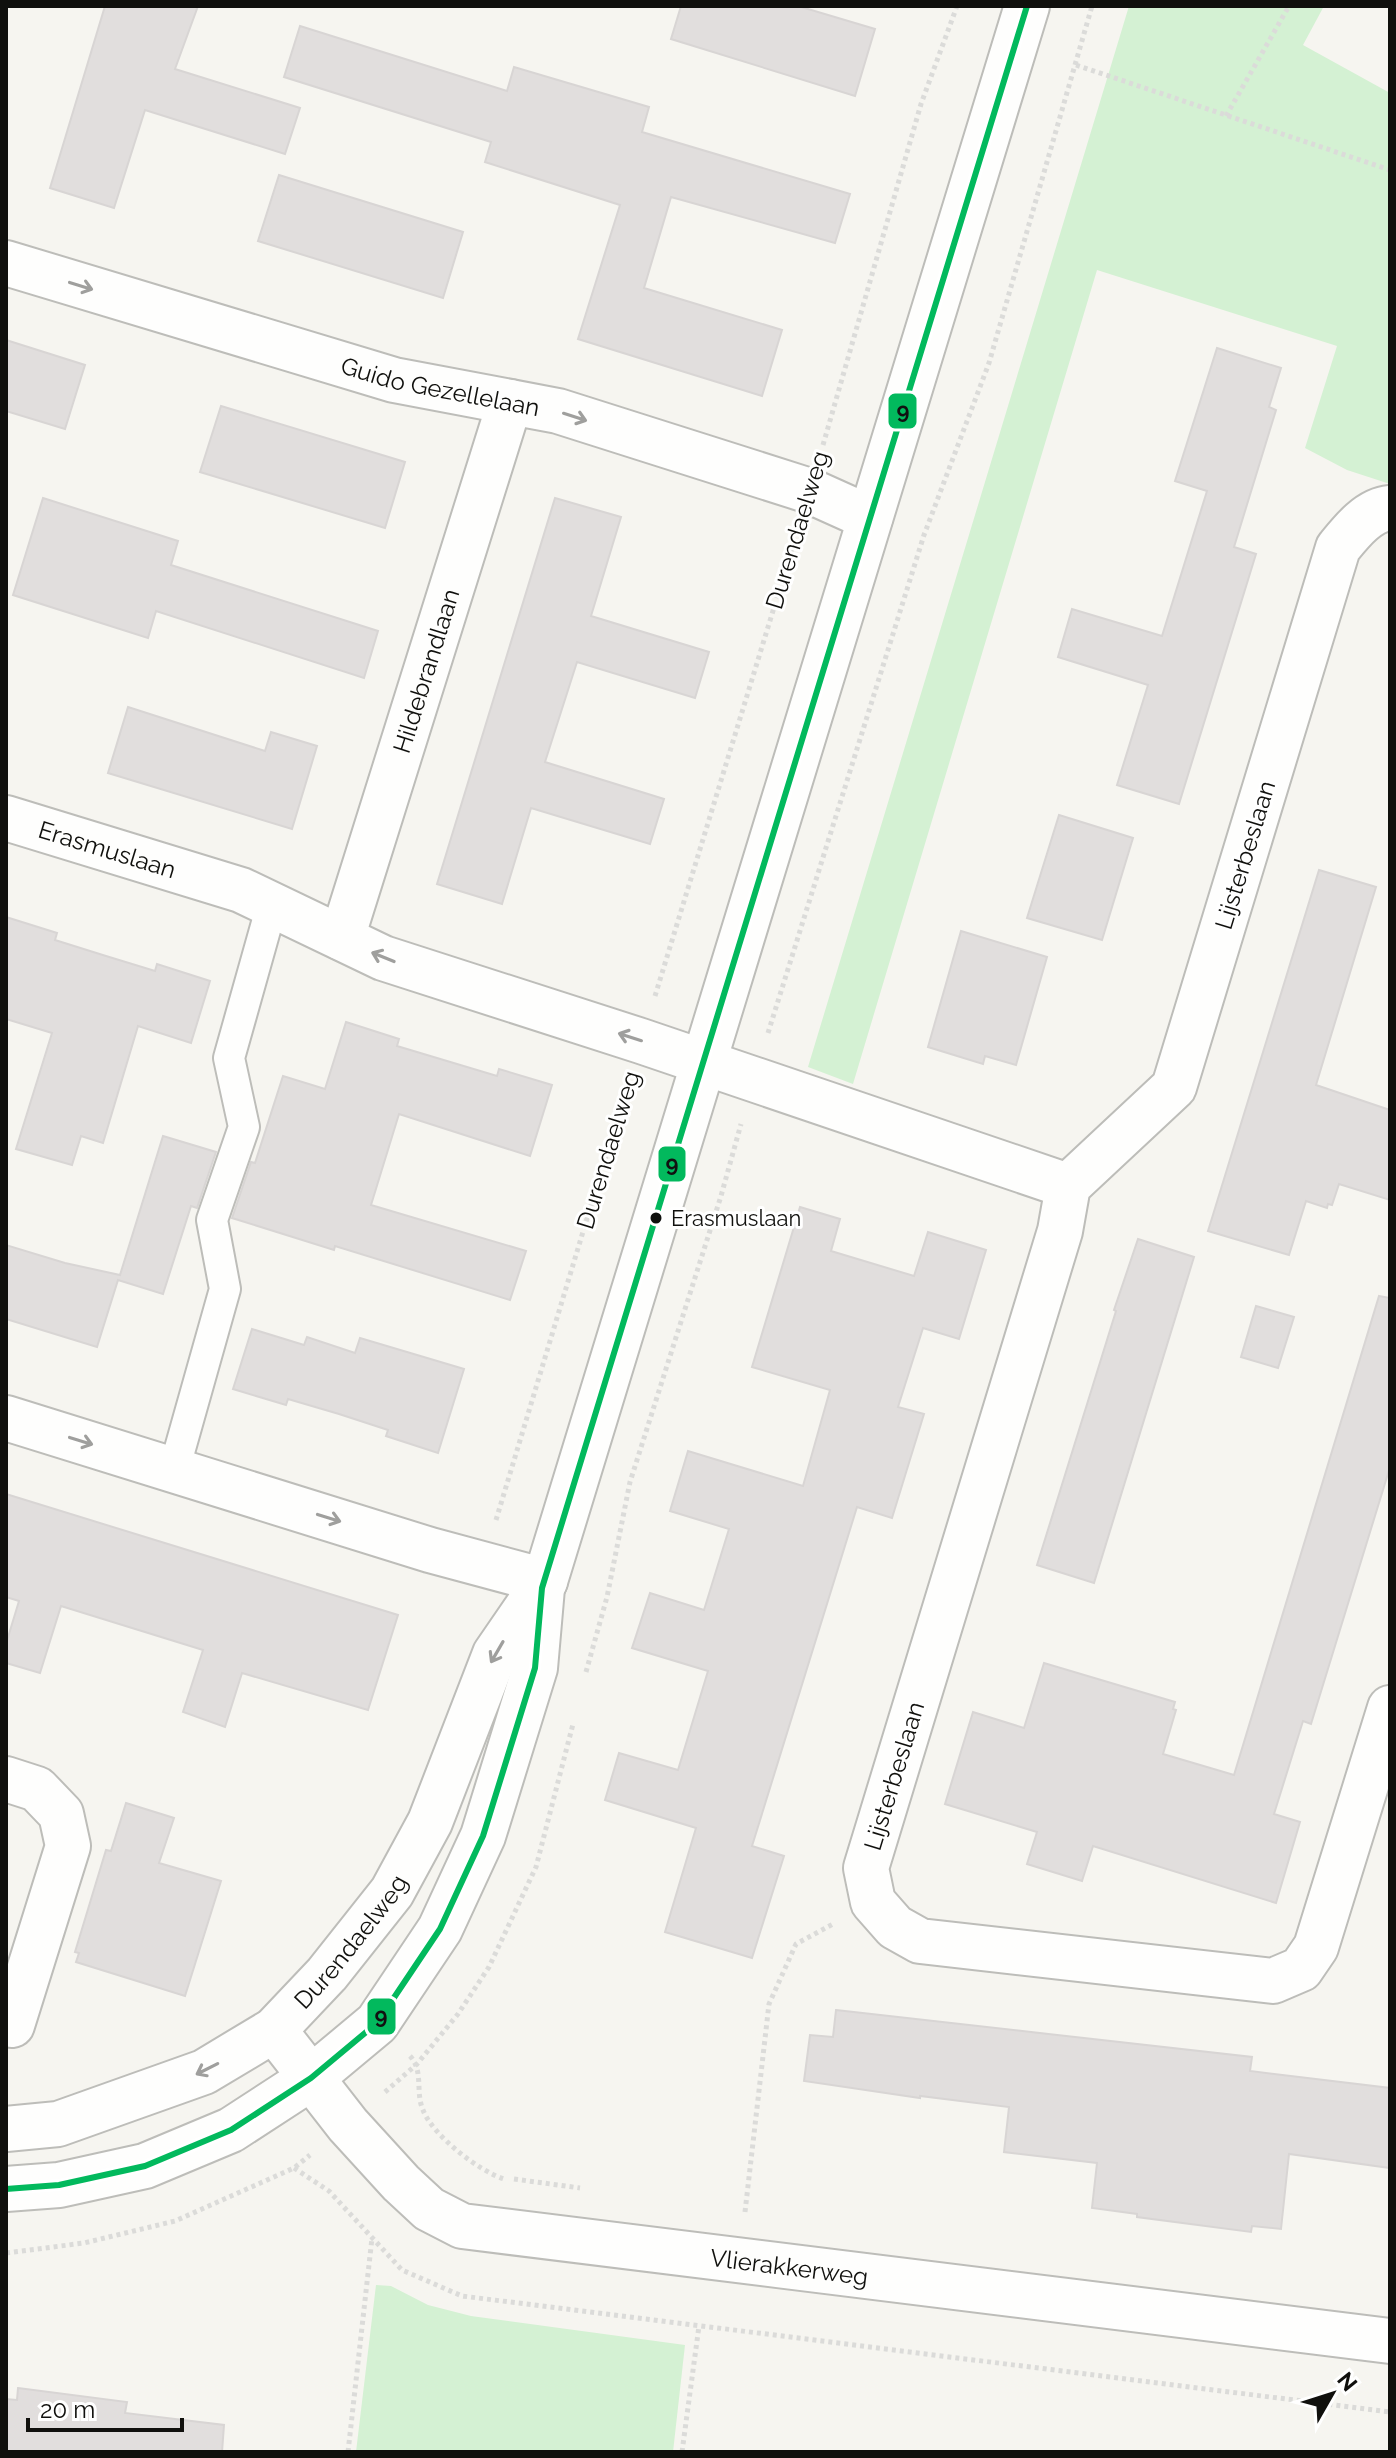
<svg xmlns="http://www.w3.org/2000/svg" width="1396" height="2458" font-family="Raleway,sans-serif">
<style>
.green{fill:#d4f1d3}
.building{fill:#e1dedd;stroke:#d8d5d4;stroke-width:2}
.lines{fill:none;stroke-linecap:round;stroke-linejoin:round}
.service-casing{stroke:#bdbdb9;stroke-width:34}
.minor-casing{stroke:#bdbdb9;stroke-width:48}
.path{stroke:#dbdbd9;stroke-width:5;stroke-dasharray:4 4;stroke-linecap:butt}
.service{stroke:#fefefd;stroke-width:30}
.minor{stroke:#fefefd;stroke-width:44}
.bus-1-casing{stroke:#fff;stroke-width:12}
.bus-1{stroke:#02b95d;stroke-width:6}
.oneway{stroke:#9f9f9d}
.bus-dot{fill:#10100d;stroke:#fff;stroke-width:3}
.labels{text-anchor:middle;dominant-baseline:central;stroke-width:6;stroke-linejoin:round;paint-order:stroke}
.bus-label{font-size:22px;fill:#10100d;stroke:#fff;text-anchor:start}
.street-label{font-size:24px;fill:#10100d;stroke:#fff}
.line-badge{stroke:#fff;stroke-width:3}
.pale-badge-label{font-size:22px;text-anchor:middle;font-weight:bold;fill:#111}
</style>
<rect width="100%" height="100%" fill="#f6f5f0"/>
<g class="green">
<path d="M1129,6h195l-21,39 87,48v391l-43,-14 -42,-22 32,-102 -240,-76 -244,814 -45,-17z"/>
<path d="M376,2285l15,1 37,19 43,11 214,29 -12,107h-317z"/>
</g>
<g class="building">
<path d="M105,6h93l-23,63 125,39 -15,46 -140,-44 -31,98 -64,-20z"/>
<path d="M681,6h117l77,23 -20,67 -184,-57z"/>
<path d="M300,26l207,65 7,-24 135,40 -7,25 208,62 -15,49 -164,-46 -27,91 138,42 -20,66 -184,-57 42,-134 -135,-43 6,-20 -207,-65z"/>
<path d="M279,175l184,57 -20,66 -185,-57z"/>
<path d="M6,340l79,25 -20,64 -59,-18z"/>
<path d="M1217,348l64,20 -12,39 7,3 -42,137 22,7 -77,250 -62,-19 31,-100 -90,-28 14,-48 90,27 45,-145 -32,-10z"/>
<path d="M221,406l184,56 -20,66 -185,-56z"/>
<path d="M43,498l135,43 -7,24 207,66 -14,47 -208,-67 -8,27 -135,-43z"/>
<path d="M555,498l66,19 -30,99 118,36 -14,46 -118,-36 -32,100 119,37 -14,45 -119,-36 -29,96 -65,-20z"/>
<path d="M128,707l137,44 6,-19 46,14 -25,83 -184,-56z"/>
<path d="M1059,815l74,23 -31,102 -75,-22z"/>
<path d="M1319,870l57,17 -60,198 74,25v90l-51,-16 -7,21 -4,-1 -1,4 -21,-7 -17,54 -81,-24z"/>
<path d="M6,917l51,16 -2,7 51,16 49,15 2,-7 53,17 -19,62 -53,-17 -35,117 -22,-7 -9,29 -56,-16 36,-116 -46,-14z"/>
<path d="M961,931l86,26 -31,108 -31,-9 -2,8 -55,-17z"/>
<path d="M346,1022l53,17 -2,7 100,30 2,-7 53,16 -22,71 -131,-42 -28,91 155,46 -16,49 -175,-54 -1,4 -102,-32 19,-56 4,1 28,-87 42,13z"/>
<path d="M163,1136l53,16 -19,56 -6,-2 -28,88 -45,-14 -21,67 -91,-28v-74l59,18 55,12z"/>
<path d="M800,1207l40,12 -9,32 83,25 14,-44 58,18 -27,89 -36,-11 -25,79 26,7 -32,104 -35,-11 -105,339 32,10 -32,102 -87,-26 31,-104 -91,-28 14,-47 59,17 30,-99 -76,-23 18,-55 54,17 25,-81 -59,-18 18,-60 115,35 27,-96 -78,-23z"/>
<path d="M1138,1239l56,18 -100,326 -57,-18 79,-254 -2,-1z"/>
<path d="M1379,1296l11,2v169l-79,257 -8,-3 -29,93 26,8 -24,81 -183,-57 -11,35 -55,-17 10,-32 -92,-28 28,-92 51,16 20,-65 131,39 -2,7 3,1 -13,44 71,21z"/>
<path d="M1256,1306l38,11 -16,51 -37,-11z"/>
<path d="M252,1329l52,16 3,-8 48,16 5,-15 104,31 -26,84 -52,-17 2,-6 -49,-16 -51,-15 -2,6 -53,-16z"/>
<path d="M6,1494l392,121 -30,95 -126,-37 -17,54 -42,-15 20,-62 -142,-44 -21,67 -34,-10v-19l13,-43 -13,-4z"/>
<path d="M126,1803l48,15 -15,45 62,18 -36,115 -109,-34 3,-9 -4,-1 31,-102 5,1z"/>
<path d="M836,2010l416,47 -2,14 140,17v80l-101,-14 -8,75 -29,-3 -1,6 -114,-15v-3l-45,-6 5,-45 -93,-11 5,-45 -89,-11v2l-116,-17 6,-46 23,2z"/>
<path d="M18,2388l109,14 -2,11 99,12 -2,27h-216v-53l11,1z"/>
</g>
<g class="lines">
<g class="service-casing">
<path id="service" d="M174,1470l51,-181 -13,-69 32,-93 -15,-69 43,-153"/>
</g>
<g class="minor-casing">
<g id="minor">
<path id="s1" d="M6,263l388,117 164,31 252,80 60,27"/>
<path d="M1390,508c-22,2 -39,24 -52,40l-164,539 -106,99 -8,45 -194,637 7,34 22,25 25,14 353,40 28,-12 15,-22 74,-239"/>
<path id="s2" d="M6,818l235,72 142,68 258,83 427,145"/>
<path id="s3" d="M342,938l168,-536"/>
<path d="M6,1418l424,132 115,31"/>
<path d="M6,1779l31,10 24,25 7,32 -56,179"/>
<path id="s4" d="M274,2030l74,95 53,58 28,26 33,17 928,115"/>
<path id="s5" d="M6,2129l52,-5 146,-52 70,-42 53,-56 65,-82 38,-70 65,-168 50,-73 482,-1575"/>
<path d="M6,2189l53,-4 86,-19 86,-36 80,-52 66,-55 63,-94 43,-93 52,-168 7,-80"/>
</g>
</g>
<g class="path">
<path d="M1076,65l314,105"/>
<path d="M1226,116l63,-110"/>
<path d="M823,445l98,-341 36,-98"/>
<path d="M655,996l140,-457"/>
<path d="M768,1033l156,-498 65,-172 103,-357"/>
<path d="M496,1520l131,-434"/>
<path d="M586,1672l21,-75 23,-115 91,-286 20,-72"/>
<path d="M410,2056c14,15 5,36 13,54 10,26 56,61 81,69"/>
<path d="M385,2092l32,-28 41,-50 31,-47 47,-100 37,-143"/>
<path d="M294,2168l35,23 73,79 60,26 928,116"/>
<path d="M514,2179l66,9"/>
<path d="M745,2212l24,-208 27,-60 37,-20"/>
<path d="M6,2253l78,-10 91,-22 119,-53 16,-13"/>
<path d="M348,2452l24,-214"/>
<path d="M682,2452l17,-126"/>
</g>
<use href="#service" class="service"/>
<use href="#minor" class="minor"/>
<g class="bus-1-casing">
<path id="bus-1" d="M6,2189l53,-4 86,-19 86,-36 80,-52 66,-55 63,-94 43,-93 52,-168 7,-80 485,-1582"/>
</g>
<use href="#bus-1" class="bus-1"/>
</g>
<defs><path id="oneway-shaft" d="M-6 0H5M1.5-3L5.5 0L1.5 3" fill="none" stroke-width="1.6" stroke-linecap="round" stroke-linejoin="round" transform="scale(2)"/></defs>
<g class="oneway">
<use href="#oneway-shaft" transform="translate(81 286) rotate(17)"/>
<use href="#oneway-shaft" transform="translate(575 417) rotate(18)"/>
<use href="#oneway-shaft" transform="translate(383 957) rotate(-158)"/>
<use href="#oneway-shaft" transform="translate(630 1037) rotate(-162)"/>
<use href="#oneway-shaft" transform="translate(81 1441) rotate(17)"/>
<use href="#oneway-shaft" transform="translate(329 1518) rotate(17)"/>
<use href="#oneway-shaft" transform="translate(497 1652) rotate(120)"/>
<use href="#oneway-shaft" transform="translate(207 2069) rotate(153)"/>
</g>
<circle class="bus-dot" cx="656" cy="1218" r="7"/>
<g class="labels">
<g class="bus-label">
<text x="671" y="1218">Erasmuslaan</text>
</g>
<g class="street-label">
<text stroke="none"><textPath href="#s1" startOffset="452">Guido Gezellelaan</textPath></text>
<text transform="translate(797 530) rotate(-73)">Durendaelweg</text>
<text stroke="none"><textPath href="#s3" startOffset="280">Hildebrandlaan</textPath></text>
<text stroke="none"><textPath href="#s2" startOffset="106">Erasmuslaan</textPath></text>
<text transform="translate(1245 855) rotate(-73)">Lijsterbeslaan</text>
<text transform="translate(608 1150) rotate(-73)">Durendaelweg</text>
<text transform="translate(894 1776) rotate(-73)">Lijsterbeslaan</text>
<text stroke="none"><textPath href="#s5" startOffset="406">Durendaelweg</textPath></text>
<text stroke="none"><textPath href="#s4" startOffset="604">Vlierakkerweg</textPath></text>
</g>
</g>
<g class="line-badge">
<rect x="887" y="392" width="31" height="38" rx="8" fill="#02b95d"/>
<rect x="657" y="1145" width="30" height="38" rx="8" fill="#02b95d"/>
<rect x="366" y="1997" width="31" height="39" rx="8" fill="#02b95d"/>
</g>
<g class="pale-badge-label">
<text x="903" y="419">9</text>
<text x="672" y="1172">9</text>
<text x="381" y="2024">9</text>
</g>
<rect width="1396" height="2458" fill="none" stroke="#10100d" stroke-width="16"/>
<g transform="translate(1332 2394) rotate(51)" stroke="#ffffff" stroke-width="6" paint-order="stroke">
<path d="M0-6L14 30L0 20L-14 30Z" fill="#10100d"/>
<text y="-12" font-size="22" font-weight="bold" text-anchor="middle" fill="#10100d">N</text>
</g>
<path d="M28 2418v12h154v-12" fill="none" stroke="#10100d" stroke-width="4"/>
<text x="40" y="2418" font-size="24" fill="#10100d" stroke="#ffffff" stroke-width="6" paint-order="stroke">20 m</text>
</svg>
